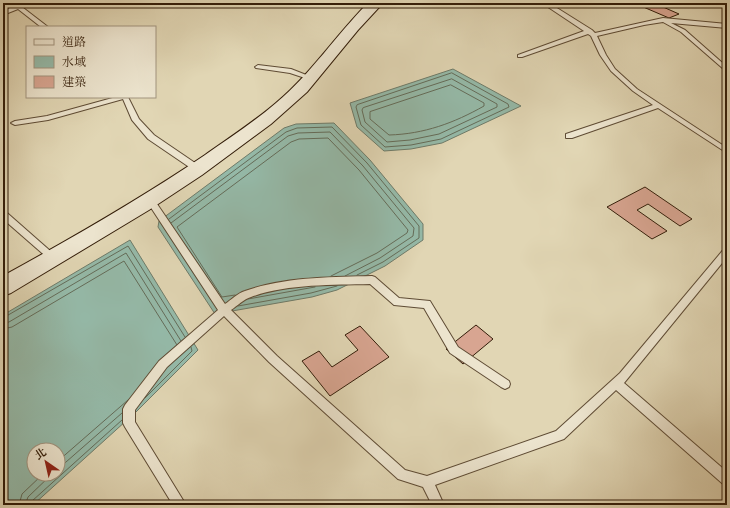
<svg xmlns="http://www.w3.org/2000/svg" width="730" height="508" font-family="Vollkorn,'Noto Serif TC',serif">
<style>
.water{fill:#95baa9;stroke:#6e7b69;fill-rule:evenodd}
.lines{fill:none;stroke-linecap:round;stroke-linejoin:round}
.shore{stroke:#646c59;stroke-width:1}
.building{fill:#d8a591;stroke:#331d09}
.lane-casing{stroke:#5e4b34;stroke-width:2}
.secondary-casing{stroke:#331d09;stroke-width:2}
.lane{fill:#ece4ce;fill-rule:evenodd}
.secondary{fill:#ece4ce;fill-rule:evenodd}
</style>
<rect width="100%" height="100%" fill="#e1d6b4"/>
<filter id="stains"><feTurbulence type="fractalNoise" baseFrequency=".005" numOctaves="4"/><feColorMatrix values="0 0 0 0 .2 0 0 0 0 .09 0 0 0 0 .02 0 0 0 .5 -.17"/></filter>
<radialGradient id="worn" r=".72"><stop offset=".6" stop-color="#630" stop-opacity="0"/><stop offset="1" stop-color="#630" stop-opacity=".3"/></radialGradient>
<g class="water">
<path d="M453,69l68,37 -79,37 -31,6 -27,2 -27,-24 -7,-24z"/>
<path d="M334,123l36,37 53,64v16l-38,26 -48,24 -25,7 -97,17 -57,-87 1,-6 125,-93 12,-4z"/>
<path d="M130,240l68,110 -61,61 -104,94h-30v-190zM34,450h24v24h-24z"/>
</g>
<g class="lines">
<g class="shore">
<path d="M452,73l56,31 1,3 -68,32 -30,6 -26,2 -24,-22 -5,-18 1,-2z"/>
<path d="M452,79l45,25v3l-58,27 -29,6 -23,2 -22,-20 -3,-12 1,-2z"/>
<path d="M451,85l33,18v3c-30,17 -60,28 -95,29l-19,-16v-7z"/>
<path d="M169,219l117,-87 11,-4 35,-1 35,36 52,63v12l-36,24 -26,13"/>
<path d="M171,223l117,-87 10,-3 32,-1 33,34 51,62 -1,8 -33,22 -35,18"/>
<path d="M235,295l-13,2 -45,-70 114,-85 8,-3 29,-1 31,32 49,60 -1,3 -30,20 -46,23"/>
<path d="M248,299l67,-12"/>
<path d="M238,306l73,-13 26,-7"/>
<path d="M3,318l125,-72 57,91"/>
<path d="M3,323l6,-1 117,-69 55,88"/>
<path d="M3,329l9,-2 112,-66 53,84"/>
<path d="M145,398l47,-47 -1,-4"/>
<path d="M58,461l70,-61"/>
<path d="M58,469l64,-56"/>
<path d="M19,505l3,-11 21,-20"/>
<path d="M25,505l3,-8 24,-23"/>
<path d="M30,505l2,-4 90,-81"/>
</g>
</g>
<g class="building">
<path d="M634,3h20l25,11 -10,4z"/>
<path d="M645,187l47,32 -12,7 -32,-22 -11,6 30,21 -15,8 -45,-32z"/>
<path d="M476,325l17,14 -30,25 -17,-15z"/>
<path d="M360,326l29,31 -59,39 -28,-35 17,-10 13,16 26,-17 -13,-15z"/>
</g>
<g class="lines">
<g class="lane-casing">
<g id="lane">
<path d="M21,3h8l-7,4 26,20h-7l-23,-18 -15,6v-4z"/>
<path d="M542,3h7l43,27 3,3 68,-15 64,6v4l-56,-5 14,7 42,37v5l-46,-40 -18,-10 -19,3 -47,11 9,19 9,14 22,20 90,59v5l-69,-45 -86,30h-6v-4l87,-29 -20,-14 -22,-20 -11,-16 -9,-19 -3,-2 -66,23h-4v-2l66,-24z"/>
<path d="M258,65l33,4 23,9 -3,2 -21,-7 -34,-5 -1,-1z"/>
<path d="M116,97h12l11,22 15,16 47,32 1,2 -1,2h-6l-47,-32 -16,-19 -9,-21 -75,21 -33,5 -4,-2 4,-2 32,-5z"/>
<path d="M150,197l3,1 72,106c6,-4 13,-11 20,-13 39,-14 87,-14 127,-15l3,1 24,21 31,3 28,46 51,34 1,3 -1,3 -4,2 -4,-2 -51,-34 -26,-45 -30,-3 -24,-21c-37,1 -85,0 -119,13 -7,2 -14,9 -20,13l46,46 128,114 22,6 129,-45 64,-58 104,-124 3,-1v9l-103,126 103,89v14l-4,-2 -107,-94 -52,49 -129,46 9,20h-12l-9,-18 -25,-8 -129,-117 -45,-46 -57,51 -32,43v12l51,83h-13l-48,-78 -2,-4v-14l2,-4 34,-44 59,-51 -72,-110z"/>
<path d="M3,211l3,1 50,44 2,2 -2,2h-6l-47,-41z"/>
</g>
</g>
<g class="secondary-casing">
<path id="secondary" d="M368,3h15l-25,27 -51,62 -36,32 -69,51 -53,35 -138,83 -8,3v-20c69,-38 137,-77 202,-121 24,-17 49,-33 71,-52 35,-29 60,-68 92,-100z"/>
</g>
<use href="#lane" class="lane"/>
<use href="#secondary" class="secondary"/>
</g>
<rect width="730" height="508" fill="none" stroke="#e1d6b4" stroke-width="16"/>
<rect x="4" y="4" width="722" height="500" fill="none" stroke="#331d09" stroke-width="2"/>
<rect x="8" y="8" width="714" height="492" fill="none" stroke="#331d09"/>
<rect x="26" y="26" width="130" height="72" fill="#ece4ce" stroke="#a2947f"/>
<rect x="34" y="39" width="20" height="6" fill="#ece4ce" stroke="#a2947f"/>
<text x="62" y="46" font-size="12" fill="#331d09">道路</text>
<rect x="34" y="56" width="20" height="12" fill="#95baa9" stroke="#a2947f"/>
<text x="62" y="66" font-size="12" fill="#331d09">水域</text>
<rect x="34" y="76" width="20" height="12" fill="#d8a591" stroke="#a2947f"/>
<text x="62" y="86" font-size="12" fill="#331d09">建築</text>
<g transform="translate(46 462) rotate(326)"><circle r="19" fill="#ece4ce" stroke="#a2947f"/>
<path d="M0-3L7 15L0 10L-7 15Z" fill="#8f2418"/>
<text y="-6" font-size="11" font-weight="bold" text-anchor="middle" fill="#331d09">北</text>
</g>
<rect width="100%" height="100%" filter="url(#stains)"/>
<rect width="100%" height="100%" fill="url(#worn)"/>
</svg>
